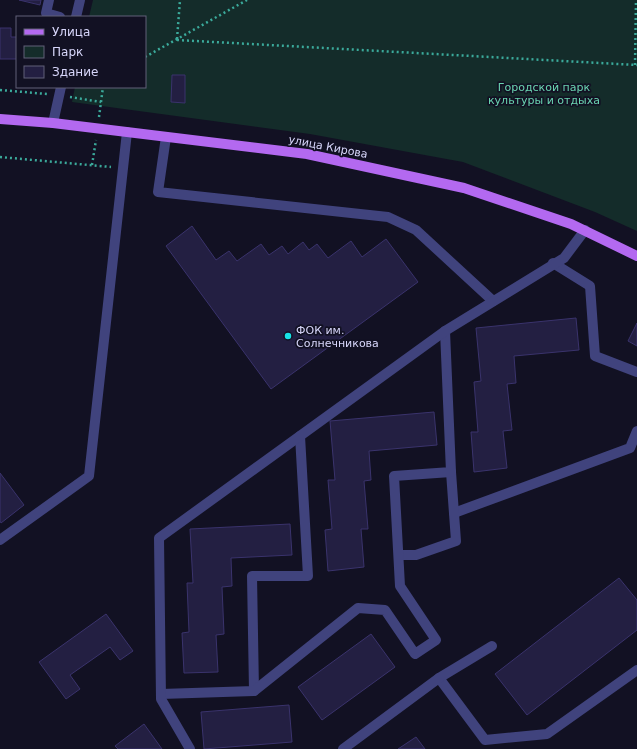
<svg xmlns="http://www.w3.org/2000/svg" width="637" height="749" font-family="'DejaVu Sans',sans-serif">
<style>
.green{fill:#142c2a}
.building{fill:#231f42;stroke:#3a336c}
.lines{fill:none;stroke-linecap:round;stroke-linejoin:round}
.path{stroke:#3baa9b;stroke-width:2.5;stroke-dasharray:2 3;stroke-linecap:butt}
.minor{stroke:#40437d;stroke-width:10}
.major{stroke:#b369f0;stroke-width:10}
.poi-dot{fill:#17e2e6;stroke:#121123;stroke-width:1.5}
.labels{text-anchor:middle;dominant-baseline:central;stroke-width:3.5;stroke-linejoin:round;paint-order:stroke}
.park-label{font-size:11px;fill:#6ad4b1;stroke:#121123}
.street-label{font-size:11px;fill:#d8d7fb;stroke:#121123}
.poi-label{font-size:11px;fill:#d8d7fb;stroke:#121123;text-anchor:start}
</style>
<rect width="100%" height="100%" fill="#121123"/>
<path class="green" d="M93,0h544v231l-42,-19 -132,-50 -153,-28 -238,-32 3,-15h70v-70h-56z"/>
<g class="building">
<path d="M19,0h22l-1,5z"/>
<path d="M0,28h11v9h6v22h-17z"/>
<path d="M172,75h13v28l-14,-1z"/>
<path d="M192,226l24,34 13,-9 8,10 24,-17 8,11 13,-9 6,8 15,-12 6,8 8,-6 11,14 23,-17 11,16 24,-18 32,43 -147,107 -105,-143z"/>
<path d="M576,318l3,32 -65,6 2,27 -9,1 5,46 -9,1 4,37 -33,4 -3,-40h7l-4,-50 7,-1 -5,-53z"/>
<path d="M637,323v23l-9,-5z"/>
<path d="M434,412l3,33 -68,6 2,29 -7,1 4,48h-7l3,38 -36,4 -3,-41 7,-1 -4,-49h7l-5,-59z"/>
<path d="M0,473l24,32 -23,18 -1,-2z"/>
<path d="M290,524l2,31 -61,3 1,28 -10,1 2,47 -8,1 2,37 -34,1 -2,-40 7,-1 -2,-49h6l-3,-54z"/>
<path d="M619,578l18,22v30l-110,85 -32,-41z"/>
<path d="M106,614l27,37 -13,9 -10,-13 -40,28 10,14 -14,10 -27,-37z"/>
<path d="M371,634l24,33 -73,53 -24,-33z"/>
<path d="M289,705l3,37 -88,7 -3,-37z"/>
<path d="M144,724l18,25h-44l-3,-3z"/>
<path d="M416,737l9,12h-27z"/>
</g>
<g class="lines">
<g class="path">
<path d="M177,39l3,-39"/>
<path d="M177,40l460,25"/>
<path d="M145,57l102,-57"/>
<path d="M635,65l1,-65"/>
<path d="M0,90l47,4"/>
<path d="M70,97l31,5"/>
<path d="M99,117l4,-30"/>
<path d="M0,157l111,10"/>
<path d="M92,165l4,-25"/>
</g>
<g class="minor">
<path d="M49,0l-3,13 14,4"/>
<path d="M76,17l4,-17"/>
<path d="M53,123l8,-36"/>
<path d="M166,137l-8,55 230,25 28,13 77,71"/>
<path d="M553,263l37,23 5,70 42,16"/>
<path d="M454,513l176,-65 7,-17"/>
<path d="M0,540l89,-64 38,-344"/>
<path d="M399,555h17l40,-14 -5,-69"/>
<path d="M439,678l46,62 62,-6 90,-64"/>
<path d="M254,691l-2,-115h56l-8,-140"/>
<path d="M161,694l93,-3 104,-83 27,2 30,44 21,-14 -36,-54 -6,-110 57,-4 -6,-141"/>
<path d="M190,749l-29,-50 -2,-161 286,-207 119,-73 21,-28"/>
<path d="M343,749l96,-71 53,-32"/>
</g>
<path class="major" d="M0,119l53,4 254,31 157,34 107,36 66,32"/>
</g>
<circle class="poi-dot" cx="288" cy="336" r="4"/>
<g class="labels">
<g class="park-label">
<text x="544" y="87">Городской парк<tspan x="544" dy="13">культуры и отдыха</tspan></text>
</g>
<g class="street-label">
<text transform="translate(328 147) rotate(11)">улица Кирова</text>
</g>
<g class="poi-label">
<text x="296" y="330">ФОК им.<tspan x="296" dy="13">Солнечникова</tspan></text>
</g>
</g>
<rect x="16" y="16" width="130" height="72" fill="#121123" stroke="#616079"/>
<rect x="24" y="29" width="20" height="6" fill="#b369f0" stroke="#616079"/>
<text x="52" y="36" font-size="12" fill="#d8d7fb">Улица</text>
<rect x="24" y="46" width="20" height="12" fill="#142c2a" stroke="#616079"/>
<text x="52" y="56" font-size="12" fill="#d8d7fb">Парк</text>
<rect x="24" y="66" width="20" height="12" fill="#231f42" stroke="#616079"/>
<text x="52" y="76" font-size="12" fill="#d8d7fb">Здание</text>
</svg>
